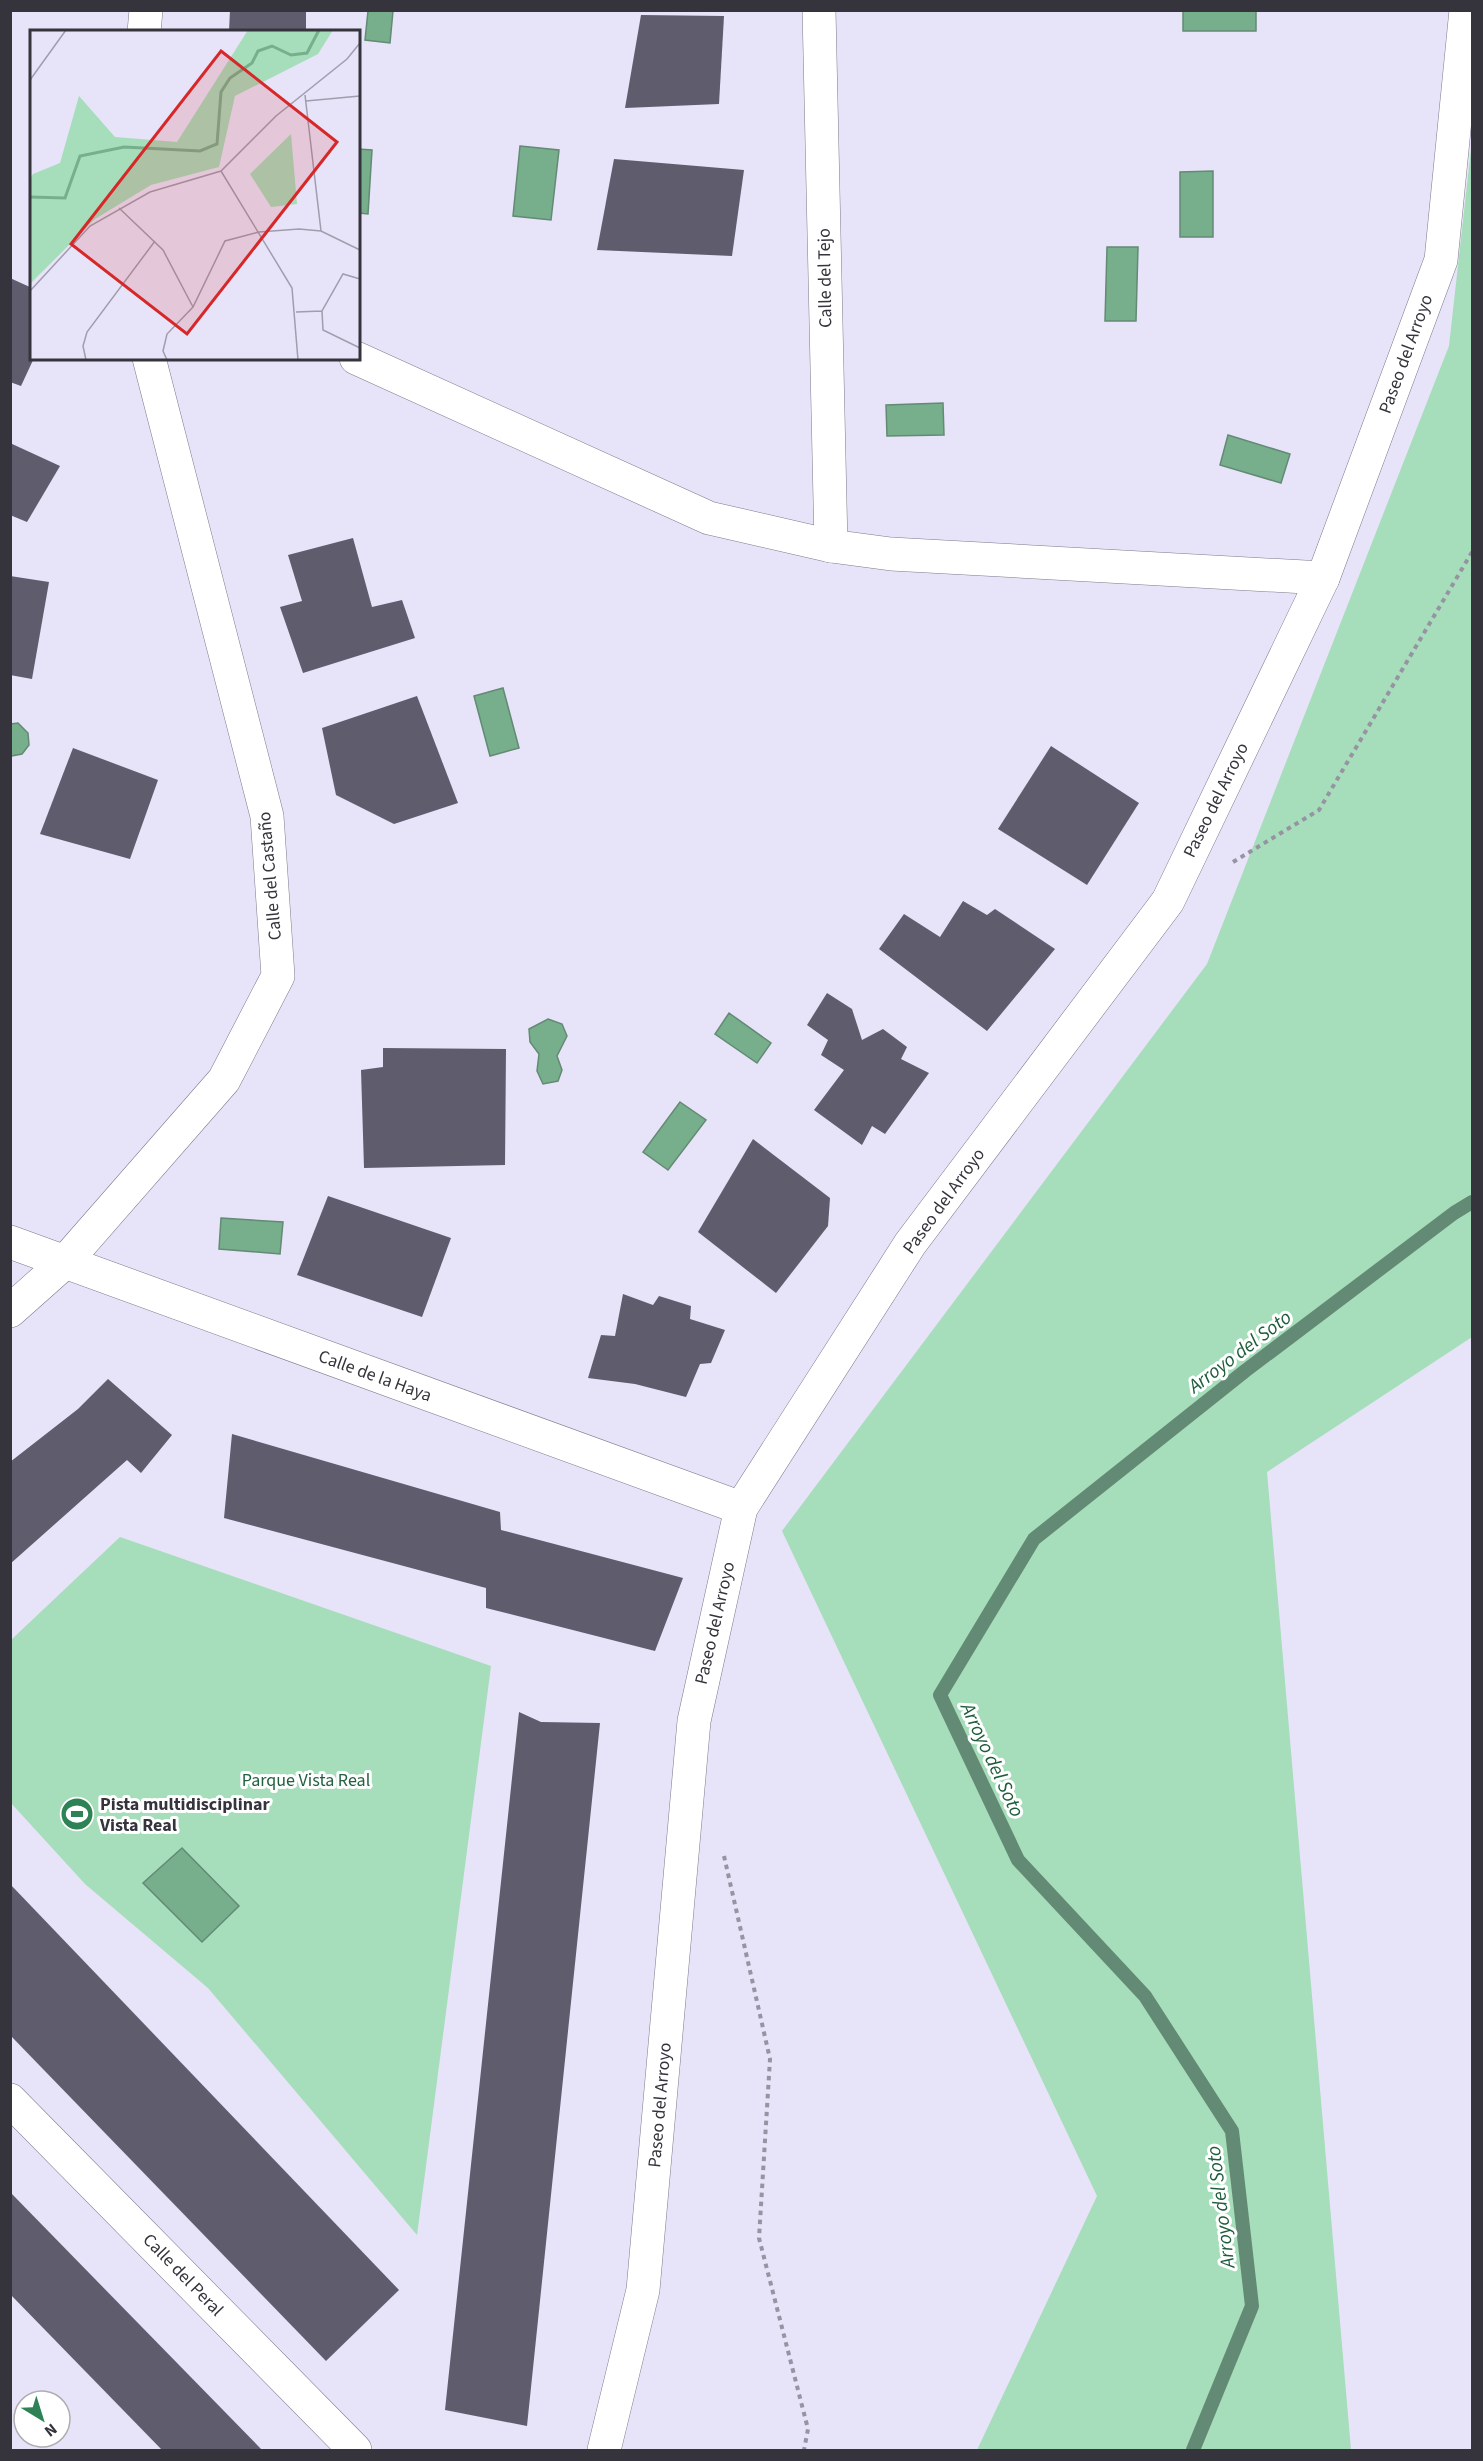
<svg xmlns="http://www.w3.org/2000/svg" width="1483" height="2461" font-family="'Source Sans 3',sans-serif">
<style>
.green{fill:#a6ddba}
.water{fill:#77af8c;stroke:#638a74;stroke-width:1.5}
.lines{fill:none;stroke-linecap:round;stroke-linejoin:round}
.stream{stroke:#638a74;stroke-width:14}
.building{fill:#5f5c6e}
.minor-casing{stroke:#7e7a8d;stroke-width:34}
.path{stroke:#9693a2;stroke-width:4;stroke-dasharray:4.5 4.5;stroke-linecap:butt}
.minor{stroke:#fff;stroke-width:33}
.labels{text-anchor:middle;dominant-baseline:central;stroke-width:6;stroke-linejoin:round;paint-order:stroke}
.street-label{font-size:18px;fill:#35343c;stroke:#fff}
.park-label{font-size:18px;fill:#22613f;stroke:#fff}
.poi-label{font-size:18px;font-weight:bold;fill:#35343c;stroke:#fff;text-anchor:start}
.water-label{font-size:20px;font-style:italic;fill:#1d5d3b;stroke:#fff}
.inset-river{fill:none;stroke:#77af8c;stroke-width:3}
.inset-road{fill:none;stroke:#a09dad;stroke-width:1.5}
.view{fill:#d62828;fill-opacity:0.15;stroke:#d62828;stroke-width:3}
.inset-edge{fill:none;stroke:#35343c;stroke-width:3}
</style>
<rect width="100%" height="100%" fill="#e7e3f8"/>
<g class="green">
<path d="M1472,140v1197l-205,135 84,978h-374l120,-254 -315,-665 425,-567 242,-618z"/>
<path d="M120,1537l371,129 -74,569 -209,-247 -123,-104 -74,-81v-163z"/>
</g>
<g class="water">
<path d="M368,11h25l-3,32 -25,-3z"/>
<rect x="1183" y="11" width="73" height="20"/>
<path d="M520,146l39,4 -8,70 -38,-4z"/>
<path d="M358,149l14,1 -4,64 -9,-1z"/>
<path d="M1213,171v66h-33v-65z"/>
<path d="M1107,247h31l-2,74h-31z"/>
<path d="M943,403l1,32 -57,1 -1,-31z"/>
<path d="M1228,435l62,19 -9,29 -61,-18z"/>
<path d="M503,688l16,60 -29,8 -16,-60z"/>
<path d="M18,723l10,10 1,12 -7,9 -11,2v-32z"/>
<path d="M729,1013l42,30 -14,20 -42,-29z"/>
<path d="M548,1019l14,5 5,12 -10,20 5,14 -4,11 -15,3 -6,-13 2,-17 -9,-12 -1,-13z"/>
<path d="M680,1102l26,18 -38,50 -25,-18z"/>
<path d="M221,1218l62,4 -3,32 -61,-5z"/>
<path d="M182,1848l57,58 -37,36 -59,-59z"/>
</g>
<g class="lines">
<path class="stream" d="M1193,2450l59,-144 -20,-175 -87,-135 -127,-136 -78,-165 94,-156 211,-168 209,-158 18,-11"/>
</g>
<g class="building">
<path d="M230,10h76v22h-77z"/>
<path d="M641,15l83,1 -5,88 -94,4z"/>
<path d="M614,159l130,11 -12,86 -135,-6z"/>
<path d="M10,278l22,10v70h2l-13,28 -11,-4z"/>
<path d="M10,443l50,23 -33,56 -17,-7z"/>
<path d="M353,538l19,69 30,-7 13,38 -112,35 -23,-66 22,-6 -14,-46z"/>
<path d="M10,576l39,6 -17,97 -22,-4z"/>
<path d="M417,696l41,107 -64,21 -58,-29 -14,-67z"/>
<path d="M1051,746l88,57 -52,82 -89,-56z"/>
<path d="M73,748l85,32 -28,79 -90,-25z"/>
<path d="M963,901l24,14 8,-6 60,40 -68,82 -108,-82 25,-35 36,23z"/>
<path d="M827,993l25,16 10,31 21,-11 24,18 -6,12 28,14 -44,61 -13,-8 -10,19 -48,-35 30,-40 -23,-15 7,-15 -21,-15z"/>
<path d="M383,1048l123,1 -1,116 -141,3 -3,-98 22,-3z"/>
<path d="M753,1139l77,59 -2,28 -52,67 -78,-61z"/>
<path d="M328,1196l123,42 -29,79 -125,-42z"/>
<path d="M623,1294l30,11 6,-9 32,10 -1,13 35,11 -14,33 -11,1 -14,33 -51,-13 -47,-6 13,-43 14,1z"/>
<path d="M108,1379l64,56 -31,38 -14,-13 -117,104v-102l68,-53z"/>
<path d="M232,1434l268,78 1,18 182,48 -28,73 -169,-43v-20l-262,-70z"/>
<path d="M519,1712l22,10 59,1 -73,703 -82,-16z"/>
<path d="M10,1884l389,406 -73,71 -316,-326z"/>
<path d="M10,2192l252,258h-100l-152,-156z"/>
</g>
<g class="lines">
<g class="minor-casing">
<g id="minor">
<path d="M819,10l12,536"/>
<path d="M144,32l2,-22"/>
<path d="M356,358l353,160 122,28 60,8 432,24"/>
<path d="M10,1242l731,266"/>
<path d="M10,1311l54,-48 160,-183 54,-104 -11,-160 -118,-458"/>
<path d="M10,2100l345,350"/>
<path d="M604,2450l39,-160 51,-569 47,-213 169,-264 258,-343 155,-323 118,-318 25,-250"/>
</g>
</g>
<g class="path">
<path d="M1233,862l86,-52 153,-258"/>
<path d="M724,1856l46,203 -11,179 49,191 -4,21"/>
</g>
<use href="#minor" class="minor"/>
</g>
<defs>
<g id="stadium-disc" transform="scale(1.725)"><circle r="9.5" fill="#2e8255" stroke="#fff"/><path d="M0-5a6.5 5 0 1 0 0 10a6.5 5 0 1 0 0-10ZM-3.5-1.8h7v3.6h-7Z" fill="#fff"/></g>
</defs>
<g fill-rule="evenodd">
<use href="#stadium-disc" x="77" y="1814"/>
</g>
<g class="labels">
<g class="street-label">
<text transform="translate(825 278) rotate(-91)">Calle del Tejo</text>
<text transform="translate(1406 354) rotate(-70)">Paseo del Arroyo</text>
<text transform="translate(1216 800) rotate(-64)">Paseo del Arroyo</text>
<text transform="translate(270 876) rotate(-95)">Calle del Castaño</text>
<text transform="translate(944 1201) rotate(-54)">Paseo del Arroyo</text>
<text transform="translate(375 1376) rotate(20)">Calle de la Haya</text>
<text transform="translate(715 1623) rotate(-77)">Paseo del Arroyo</text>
<text transform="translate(660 2105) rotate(-85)">Paseo del Arroyo</text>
<text transform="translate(183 2275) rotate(46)">Calle del Peral</text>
</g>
<g class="park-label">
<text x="306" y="1780">Parque Vista Real</text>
</g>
<g class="poi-label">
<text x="100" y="1804">Pista multidisciplinar<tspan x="100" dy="21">Vista Real</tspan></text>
</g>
<g class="water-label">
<text transform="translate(1240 1352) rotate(-37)">Arroyo del Soto</text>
<text transform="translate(992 1760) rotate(65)">Arroyo del Soto</text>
<text transform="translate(1221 2207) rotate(-97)">Arroyo del Soto</text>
</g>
</g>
<g transform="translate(30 30)">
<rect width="330" height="330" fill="#e7e3f8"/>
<path d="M218,0h85l-15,24 -83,42 -16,71 -68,18 -56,34 -65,65v-105l3,-5 27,-11 19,-67 36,41 62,5zM261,104l6,70 -26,3 -21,-33z" fill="#a6ddba"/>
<path class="inset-river" d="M0,167l35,1 15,-42 44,-9 76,4 17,-7 4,-52 9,-14 22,-15 6,-12 14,-5 19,9 16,-2 12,-23"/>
<path class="inset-road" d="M0,50l36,-50M275,65l16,136M276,71l54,-5M191,141l71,117 6,72M89,178l44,42 30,57M330,249l-17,-5 -21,37 1,19 37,18M0,261l60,-65 60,-34 71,-21 55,-55 71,-57 13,-16M266,282l26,-1M56,330l-3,-14 4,-14 68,-91M137,330l-4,-9 4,-17 26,-27 32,-66 34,-9 40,-3 22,2 39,19"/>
<path class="view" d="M191,21l116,91 -150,192 -116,-90z"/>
<rect width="330" height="330" class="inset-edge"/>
</g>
<rect width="1483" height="2461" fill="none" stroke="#35343c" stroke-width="24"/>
<g transform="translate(42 2419) rotate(142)"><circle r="28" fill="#ffffff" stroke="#aeaeb1" stroke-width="1.5"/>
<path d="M0-4.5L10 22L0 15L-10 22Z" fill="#2e8255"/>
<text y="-9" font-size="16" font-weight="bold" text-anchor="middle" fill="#35343c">N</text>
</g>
</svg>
